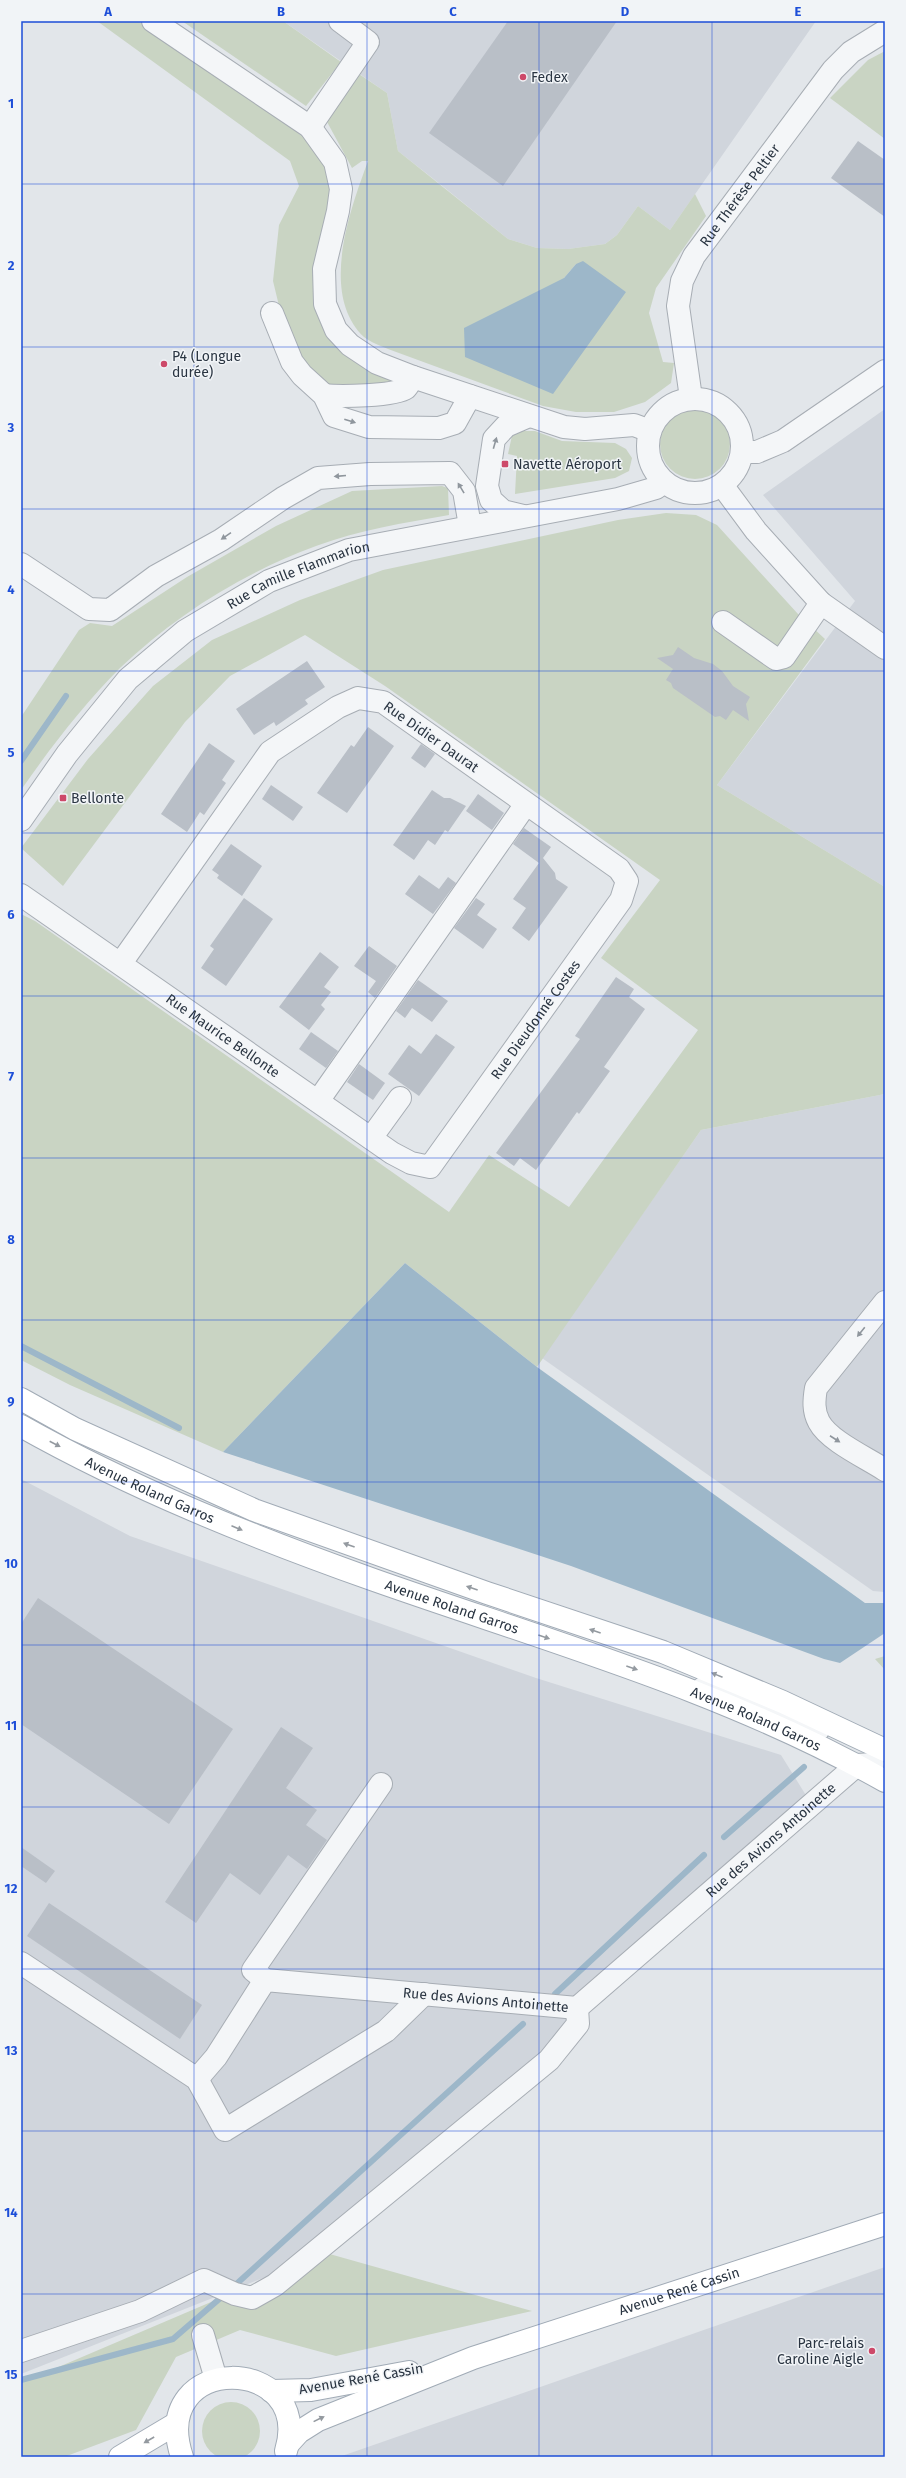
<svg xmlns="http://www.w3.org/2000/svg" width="906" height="2478" font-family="'Fira Sans',sans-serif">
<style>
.built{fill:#d0d5dc}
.green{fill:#c9d4c3;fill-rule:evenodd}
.water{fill:#9db7c9}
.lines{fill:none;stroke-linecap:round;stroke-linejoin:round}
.stream{stroke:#9db7c9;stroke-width:6}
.building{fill:#b9bfc7}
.minor-casing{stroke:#a7adb4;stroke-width:24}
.major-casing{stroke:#a1abb6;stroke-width:24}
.minor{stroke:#f4f6f8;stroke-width:22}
.major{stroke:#fff;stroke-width:22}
.oneway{fill:#8f969d}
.oneway2{fill:#949aa0}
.grid{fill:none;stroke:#1d4ed8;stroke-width:1;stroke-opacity:0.55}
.poi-dot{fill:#cd4969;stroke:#f1f4f7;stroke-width:1.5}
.labels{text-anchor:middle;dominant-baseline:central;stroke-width:3;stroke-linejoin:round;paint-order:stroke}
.poi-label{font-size:14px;fill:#2a3542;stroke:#f1f4f7;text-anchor:start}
.street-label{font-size:14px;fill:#2a3542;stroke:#f1f4f7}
.neatline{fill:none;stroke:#1d4ed8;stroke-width:1.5}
.grid-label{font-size:13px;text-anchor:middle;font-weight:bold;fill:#1d4ed8}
</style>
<rect width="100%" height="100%" fill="#e2e6ea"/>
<g class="built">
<path d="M283,21h533l-146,209 -32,-24 -21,29 -12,9 -37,5 -31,-1 -29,-9 -63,-51 -47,-37 -11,-58z"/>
<path d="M885,409v478l-168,-102 138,-184 -92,-106z"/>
<path d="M885,1094v498l-12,-1 -331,-233 159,-228z"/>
<path d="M21,1479l109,57 406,142 245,77 31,50 -486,448 -305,121z"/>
<path d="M885,2267v190h-546z"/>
</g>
<g class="green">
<path d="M97,21h41l151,104 23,20 13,22 6,25 -15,100 76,85 -1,5 -46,9 -21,-6 -36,-42 -15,-62 6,-56 20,-39 -9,-25z"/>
<path d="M182,21h101l58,41 -35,44z"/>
<path d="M885,51v88l-55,-41 38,-38z"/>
<path d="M359,74l28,19 11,58 110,88 29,9 31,1 37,-5 12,-9 21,-29 32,24 25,-36 11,22 -50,72 -7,25 14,49 11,1 -3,20 -26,19 -31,10h-38l-33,-6 -155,-57c-7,-3 -18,-7 -24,-12 -45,-43 -14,-127 4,-176h-6l-10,7 -26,-48zM576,264l50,28 -62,-14z"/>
<circle cx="695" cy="444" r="35"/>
<path d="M513,431h22l27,10 53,2 11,6 6,9 -3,13 -14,7 -100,16 2,-38 -9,-2z"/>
<path d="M442,486l6,2 1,27c-45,8 -90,15 -133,31 -71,26 -141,69 -196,122 -37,37 -69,79 -99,122v-73l58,-87 11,-7 22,3 75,-49 89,-51 76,-35z"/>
<path d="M666,513l30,2 21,10 81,89 27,25 -108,146 168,102v207l-184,36 -164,237 -132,-104 -182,189 -153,-67 -49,-25v-446l14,7 414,291 40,-57 80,52 129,-177 -97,-72 59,-78 -275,-194 -80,-51 -75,41 -45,46 -122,164 -42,-38 67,-89 65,-73 59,-46 88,-40 83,-30 235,-50z"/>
<path d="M885,1656v14l-10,-11z"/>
<path d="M326,2253l206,58 -196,45 -96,-26 -64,27 -40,73 -72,27h-43v-74z"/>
<circle cx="231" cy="2431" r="29"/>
</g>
<g class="water">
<path d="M583,261l43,31 -73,102 -88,-37 -1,-29 100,-50 12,-14z"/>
<path d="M405,1263l132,104 328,236h20v30l-45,30 -16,-4 -253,-93 -348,-114z"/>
</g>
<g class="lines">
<g class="stream">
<path d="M21,761l45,-65"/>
<path d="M21,1346l158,82"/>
<path d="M724,1837l80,-70"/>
<path d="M555,1994l149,-139"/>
<path d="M232,2288l291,-264"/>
<path d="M21,2380l152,-41 52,-45"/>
</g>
</g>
<g class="building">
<path d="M508,21h109l-114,165 -74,-53z"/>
<path d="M858,141l27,19v57l-54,-39z"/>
<path d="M678,647l16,11 19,6 9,7 11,15 17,11 -4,7 3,17 -16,-11 -7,10 -6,-4 -5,1 -42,-29 -2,-5 -5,-3 7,-11 -16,-11 16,-3z"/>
<path d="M307,661l18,26 -20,13 3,4 -32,22 -2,-4 -20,13 -18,-26z"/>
<path d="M368,727l26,19 -47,67 -30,-20 34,-48 3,2z"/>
<path d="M209,743l26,18 -13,19 4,3 -22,32 -4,-3 -13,20 -26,-18z"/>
<path d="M421,744l14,10 -10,14 -14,-10z"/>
<path d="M271,785l32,22 -10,14 -31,-22z"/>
<path d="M432,790l12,8h6l16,8 -18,26 -3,-2 -10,15 -7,-5 -14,20 -21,-15z"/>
<path d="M478,794l26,19 -12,17 -26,-19z"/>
<path d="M524,828l27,19 -8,11 12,15 1,6 12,8 -39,54 -17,-13 14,-20 -13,-9 26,-36 -26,-19z"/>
<path d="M231,844l31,22 -20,30 -25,-18 2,-3 -7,-5z"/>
<path d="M419,875l20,14 9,-12 8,6 -23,31 -28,-20z"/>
<path d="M244,898l29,21 -47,67 -25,-18 13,-19 -4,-3z"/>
<path d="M476,898l9,6 -8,11 20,14 -14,20 -29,-21z"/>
<path d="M369,946l28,20 -22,32 -7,-6 8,-11 -22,-15z"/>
<path d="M320,952l19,15 -15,20 7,5 -10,13 4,4 -16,21 -30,-23z"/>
<path d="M616,977l18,12 -5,8 16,12 -41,58 6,4 -31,43 -2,-2 -41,58 -16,-12 -6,8 -18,-13 84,-114 -5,-3z"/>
<path d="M418,980l30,21 -16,21 -20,-14 -7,10 -9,-7z"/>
<path d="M311,1032l27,19 -12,17 -27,-19z"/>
<path d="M436,1034l19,13 -36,49 -31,-22 21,-29 12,9z"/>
<path d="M359,1064l26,19 -12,17 -26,-18z"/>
<path d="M38,1598l195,131 -64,95 -148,-100v-100z"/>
<path d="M281,1727l32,21 -27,40 31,22 -11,15 21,15 -20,29 -19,-14 -28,40 -30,-22 -34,50 -31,-21z"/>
<path d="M21,1847l34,24 -9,12 -25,-17z"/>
<path d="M49,1903l153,102 -22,34 -153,-103z"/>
</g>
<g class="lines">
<g class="minor-casing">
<g id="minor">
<path d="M153,21l157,106 25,35 6,27 -3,22 -14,58 1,35 11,26 14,15 27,18 36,14 151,50 21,2 49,-4 16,6"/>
<path d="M310,127l58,-85 -28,-21"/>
<path d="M272,313l20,49 10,13 22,20 10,21 35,11 70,1 16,-5 15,-27"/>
<path d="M324,395c15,2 71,1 82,-7 3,-3 5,-8 7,-11"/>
<path id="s1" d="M691,398l-13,-92 4,-25 12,-25 139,-186 18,-18 34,-21"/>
<circle cx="695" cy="446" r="47"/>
<path d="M742,452h15l26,-11 102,-70"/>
<path d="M722,485l34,46 65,72 64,45"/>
<path d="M523,516l-20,-5 -12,-11 -4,-14 7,-47 12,-13 23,-10"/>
<path d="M21,564l68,45 21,1 46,-34 65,-36 62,-42 35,-20 52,-4 80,-1 14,18 6,35"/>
<path d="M723,622l53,37 8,-2 37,-54"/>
<path id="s2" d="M21,820l46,-66 61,-75 57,-48 84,-50 80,-31 269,-51 38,-11 8,-6"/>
<path id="s3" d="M21,895l371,258 19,10 19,4 191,-267 6,-19 -8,-12 -236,-167 -25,-4 -20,9 -68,45 -149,211"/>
<path d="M318,1101l208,-297"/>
<path d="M371,1138l29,-40"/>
<path d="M885,1302l-69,86c-2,12 -3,23 3,34 10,19 48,36 66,48"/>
<path d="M703,1688l38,10 78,31"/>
<path d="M21,1963l176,116 28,51 161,-99 38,-37"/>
<path d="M265,1980l-12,-10 128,-186"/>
<path id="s4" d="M197,2079l19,-22 49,-77 312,28 280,-243 16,-1"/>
<path d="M203,2335l13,44"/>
<path d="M21,2351l119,-40 64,-31 31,14 17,4 23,-13 274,-225 29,-36 -1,-16"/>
</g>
</g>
<g class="major-casing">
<g id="major">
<path d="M21,1399l54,30 179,81 233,83 176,59 120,50 102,48"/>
<path id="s5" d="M21,1426c112,63 232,111 353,154 173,61 350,110 511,201"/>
<path d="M271,2391l40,-1 98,-18"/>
<path id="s6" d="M289,2443l10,-11 19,-12 155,-62 412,-134"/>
<path d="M120,2457l57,-34"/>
<path d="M182,2457c-35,-106 133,-103 104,-6"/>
</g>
</g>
<use href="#minor" class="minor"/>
<use href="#major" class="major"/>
</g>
<defs><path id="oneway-solid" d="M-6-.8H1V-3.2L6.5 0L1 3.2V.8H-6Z"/></defs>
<g class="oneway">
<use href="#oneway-solid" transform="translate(350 421) rotate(18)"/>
<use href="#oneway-solid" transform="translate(495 443) rotate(-74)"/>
<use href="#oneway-solid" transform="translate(340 476) rotate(175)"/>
<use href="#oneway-solid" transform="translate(461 488) rotate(-121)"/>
<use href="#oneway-solid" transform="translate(226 536) rotate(146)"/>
<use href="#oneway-solid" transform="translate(861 1332) rotate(129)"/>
<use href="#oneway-solid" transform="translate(835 1439) rotate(33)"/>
</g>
<g class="oneway2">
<use href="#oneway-solid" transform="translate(55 1444) rotate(27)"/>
<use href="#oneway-solid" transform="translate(237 1528) rotate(23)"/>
<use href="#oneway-solid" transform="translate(349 1545) rotate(-160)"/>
<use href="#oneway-solid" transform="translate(472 1588) rotate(-161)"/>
<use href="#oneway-solid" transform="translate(595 1631) rotate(-161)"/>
<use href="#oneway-solid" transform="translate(544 1637) rotate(19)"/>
<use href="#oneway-solid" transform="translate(632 1668) rotate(19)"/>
<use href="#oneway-solid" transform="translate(717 1675) rotate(-158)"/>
<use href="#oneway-solid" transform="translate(319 2419) rotate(-26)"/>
<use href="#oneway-solid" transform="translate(149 2440) rotate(150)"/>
</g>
<path class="grid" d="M194,21v2436M367,21v2436M539,21v2436M712,21v2436M21,184h864M21,347h864M21,509h864M21,671h864M21,833h864M21,996h864M21,1158h864M21,1320h864M21,1482h864M21,1645h864M21,1807h864M21,1969h864M21,2131h864M21,2294h864"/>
<g class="poi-dot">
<circle cx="523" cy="77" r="4"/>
<circle cx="164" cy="364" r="4"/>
<rect x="501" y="460" width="8" height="8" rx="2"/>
<rect x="59" y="794" width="8" height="8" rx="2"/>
<circle cx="872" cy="2351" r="4"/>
</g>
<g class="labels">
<g class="poi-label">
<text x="531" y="77">Fedex</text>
<text x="172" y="356">P4 (Longue<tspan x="172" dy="16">durée)</tspan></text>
<text x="513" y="464">Navette Aéroport</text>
<text x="71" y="798">Bellonte</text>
<text x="864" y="2343" text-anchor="end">Parc-relais<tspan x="864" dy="16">Caroline Aigle</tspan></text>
</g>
<g class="street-label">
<text stroke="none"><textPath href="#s1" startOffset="222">Rue Thérèse Peltier</textPath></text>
<text stroke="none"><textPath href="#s2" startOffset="379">Rue Camille Flammarion</textPath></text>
<text transform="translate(431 737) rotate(35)">Rue Didier Daurat</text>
<text stroke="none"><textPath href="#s3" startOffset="674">Rue Dieudonné Costes</textPath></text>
<text stroke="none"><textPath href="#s3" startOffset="246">Rue Maurice Bellonte</textPath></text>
<text stroke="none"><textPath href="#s5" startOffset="144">Avenue Roland Garros</textPath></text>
<text stroke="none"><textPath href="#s5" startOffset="468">Avenue Roland Garros</textPath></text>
<text stroke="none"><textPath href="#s5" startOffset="792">Avenue Roland Garros</textPath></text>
<text stroke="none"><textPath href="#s4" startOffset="690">Rue des Avions Antoinette</textPath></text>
<text stroke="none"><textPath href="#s4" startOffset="342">Rue des Avions Antoinette</textPath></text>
<text stroke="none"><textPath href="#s6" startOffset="421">Avenue René Cassin</textPath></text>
<text transform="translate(361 2379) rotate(-10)">Avenue René Cassin</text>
</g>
</g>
<rect width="906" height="2478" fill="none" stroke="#f1f4f7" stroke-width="44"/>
<rect x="22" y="22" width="862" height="2434" class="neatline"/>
<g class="grid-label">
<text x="108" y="16">A</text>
<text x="281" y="16">B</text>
<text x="453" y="16">C</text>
<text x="625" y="16">D</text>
<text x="798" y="16">E</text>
<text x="11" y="108">1</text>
<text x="11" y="270">2</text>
<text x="11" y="432">3</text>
<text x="11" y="594">4</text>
<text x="11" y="757">5</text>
<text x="11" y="919">6</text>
<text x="11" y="1081">7</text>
<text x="11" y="1244">8</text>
<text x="11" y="1406">9</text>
<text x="11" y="1568">10</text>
<text x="11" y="1730">11</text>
<text x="11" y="1893">12</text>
<text x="11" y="2055">13</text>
<text x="11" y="2217">14</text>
<text x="11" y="2379">15</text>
</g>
</svg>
